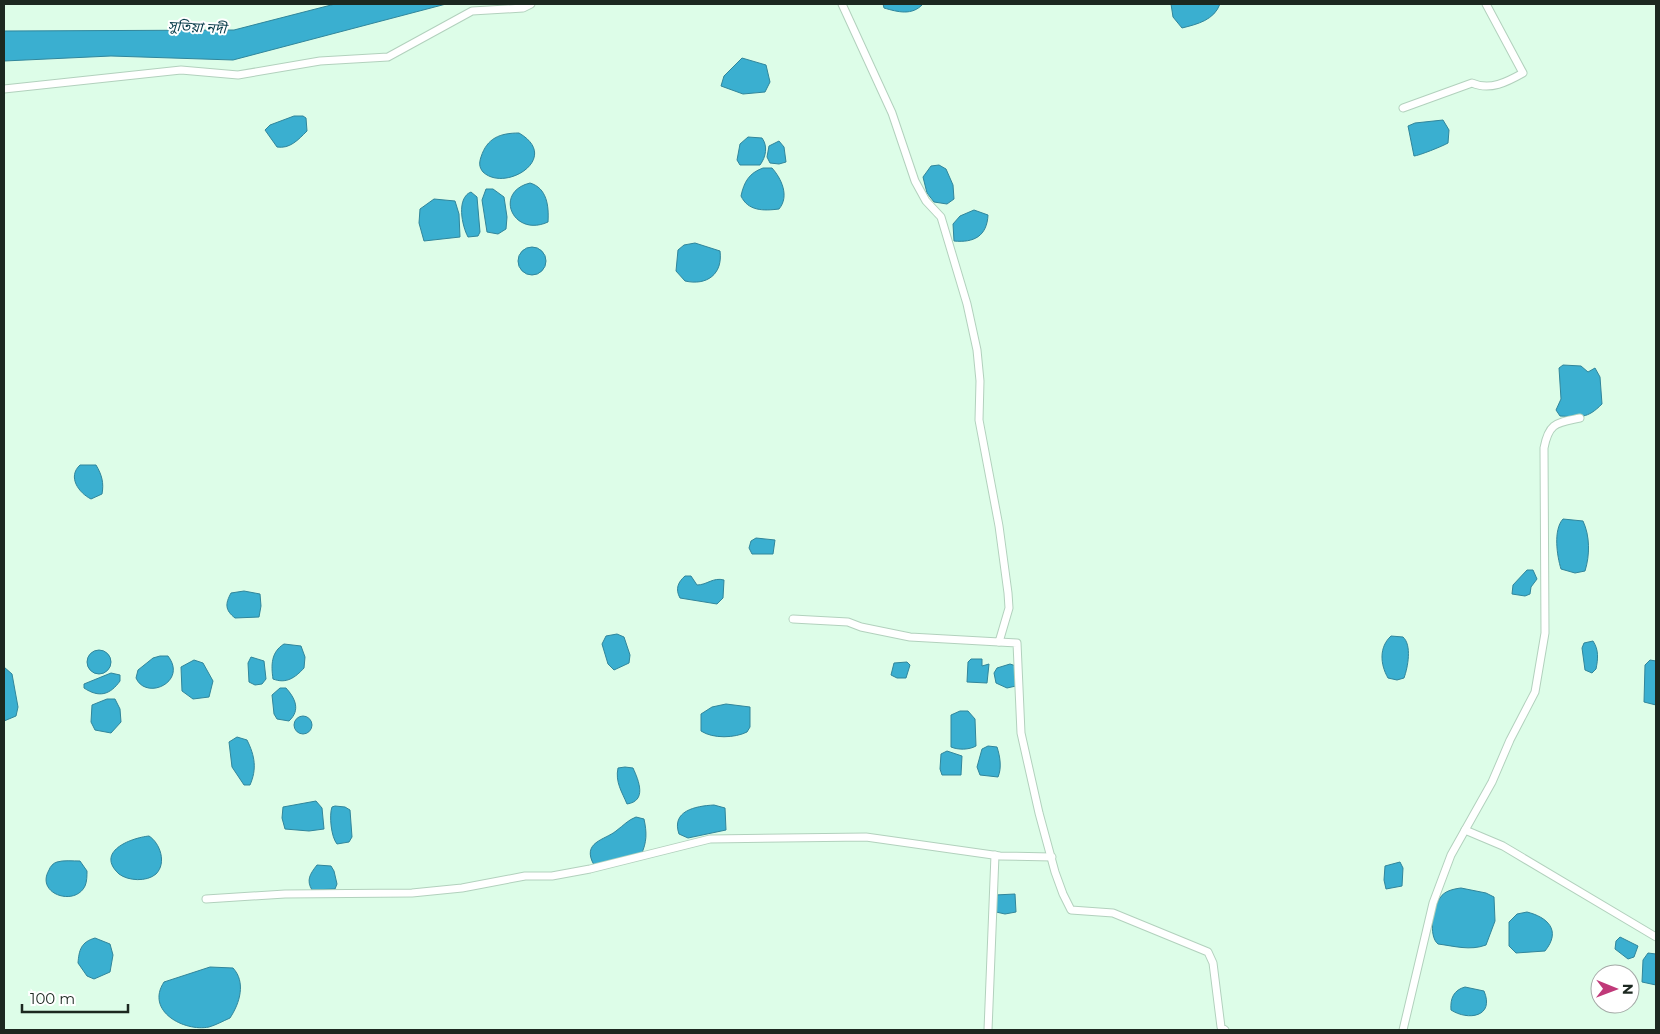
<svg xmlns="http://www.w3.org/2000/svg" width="1660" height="1034" font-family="Montserrat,'Noto Sans Bengali',sans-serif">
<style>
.water{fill:#3aafd0;stroke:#31869b}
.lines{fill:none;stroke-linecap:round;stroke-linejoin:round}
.minor-casing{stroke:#b2d1bd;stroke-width:9}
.minor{stroke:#fff;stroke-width:7}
.labels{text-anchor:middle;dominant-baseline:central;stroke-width:4;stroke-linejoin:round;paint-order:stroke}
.water-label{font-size:14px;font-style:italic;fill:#083c4a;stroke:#fff}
</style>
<rect width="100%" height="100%" fill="#ddfde8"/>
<g class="water">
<path d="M335,4h111l-213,56 -122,-4 -107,5v-30l230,-1z"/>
<path d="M883,4h40c-11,12 -25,8 -39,4z"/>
<path d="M1171,4h49c-6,16 -22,20 -38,24l-9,-11z"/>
<path d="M742,58l24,7 4,17 -5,10 -22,2 -22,-8 3,-10z"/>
<path d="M294,116h9l3,2 1,13c-9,9 -17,18 -30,16l-12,-17 5,-5z"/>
<path d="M1443,120l6,10 -1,13c-5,3 -30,13 -34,13l-6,-30 7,-3z"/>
<path d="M519,133c43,25 -14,60 -36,39 -4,-5 -4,-9 -2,-15 6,-19 19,-24 38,-24z"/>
<path d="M748,137l14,1c6,8 4,19 -2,27h-20l-3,-5 3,-16z"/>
<path d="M779,141l5,6 2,15 -7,2 -9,-1 -3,-6 2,-11z"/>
<path d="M939,165l7,4 7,16 1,14 -7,5 -13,-2 -7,-9 -4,-16 8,-11z"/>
<path d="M763,168h9c9,10 18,28 7,41 -16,2 -31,2 -38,-13 3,-14 8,-23 22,-28z"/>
<path d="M530,183c17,5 19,23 18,39 -35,16 -55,-30 -18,-39z"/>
<path d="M486,189h7l11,8 3,20 -1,12 -8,5 -11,-2 -5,-32z"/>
<path d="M471,192l6,5 3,35 -2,4 -10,1c-6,-11 -12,-39 3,-45z"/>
<path d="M434,199l21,2 4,13 1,23 -36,4 -5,-18 1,-14z"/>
<path d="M974,210l14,5c-1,21 -14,28 -34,26l-1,-17 7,-8z"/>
<path d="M695,243l25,8c3,23 -13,35 -35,30l-9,-10 2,-21 6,-5z"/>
<circle cx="532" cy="261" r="14"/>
<path d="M1563,365l18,1 7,6 7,-4 5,9 2,27c-15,15 -21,13 -42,12l-4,-6 5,-11 -2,-31z"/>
<path d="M80,465h16c6,10 8,18 6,29l-11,5c-12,-6 -24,-22 -11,-34z"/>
<path d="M1563,519l20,2c7,15 7,34 2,50l-10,2 -14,-4c-4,-13 -8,-39 2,-50z"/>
<path d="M756,538l19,2 -2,14h-21l-3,-6 2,-7z"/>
<path d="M1527,570h6l4,9 -6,8 -1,7 -5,2 -13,-2 1,-9z"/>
<path d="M685,576h6l6,9c10,0 16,-8 27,-5l-1,18 -6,6 -37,-6c-5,-9 -2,-16 5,-22z"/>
<path d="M244,591l16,3 1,12 -2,11 -24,1c-10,-8 -10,-14 -4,-25z"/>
<path d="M617,634l7,3 6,18 -1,8 -15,7 -6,-6 -6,-20 4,-8z"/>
<path d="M1391,636l12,1c9,8 5,30 1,41l-7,2 -9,-2c-8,-14 -9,-31 3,-42z"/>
<path d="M1593,641c6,9 5,18 3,28l-4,4 -7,-3 -3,-22 2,-5z"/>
<path d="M284,644l17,2 4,11 -1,11c-9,10 -18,16 -31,11 -2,-14 -2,-27 11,-35z"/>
<circle cx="99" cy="662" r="12"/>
<path d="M160,656h8c20,26 -22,45 -32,22l2,-8 15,-12z"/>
<path d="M251,657l13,4 2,18 -4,5 -7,1 -6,-3 -1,-19z"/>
<path d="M971,659h11v7l7,-2 -2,19 -20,-1 1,-20z"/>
<path d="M194,660l9,3 10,18 -4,16 -16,2 -11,-8 -1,-24z"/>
<path d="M1650,660l6,1v44l-12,-3 1,-37z"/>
<path d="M907,662l3,3 -4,13h-9l-6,-3 3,-12z"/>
<path d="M1010,664l6,2v20l-9,2 -11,-5 -2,-10 3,-5z"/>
<path d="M4,667l8,7 6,33 -2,9 -12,5z"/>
<path d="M111,673l9,2v6c-10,14 -21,17 -36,7v-4z"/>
<path d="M280,688h6c9,10 15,22 3,33l-12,-2 -3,-5 -2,-19z"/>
<path d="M107,699h8l5,10 1,13 -10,11 -16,-3 -4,-8 1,-17z"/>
<path d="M726,704l24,3v20l-3,5c-12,6 -34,7 -46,-1v-17l11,-7z"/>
<path d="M960,711h8l7,8 1,27c-7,4 -18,4 -25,1v-32z"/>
<circle cx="303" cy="725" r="9"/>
<path d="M237,737l10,3c8,16 10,29 3,45h-6l-12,-18 -3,-25z"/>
<path d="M988,746l9,1c3,9 5,21 1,30l-18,-2 -3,-8 5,-18z"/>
<path d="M947,751l15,5 -1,19h-19l-2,-6 1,-15z"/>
<path d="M625,767l8,1c6,13 14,33 -6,36 -5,-12 -12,-22 -9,-36z"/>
<path d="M316,801l6,7 2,21 -15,2 -24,-2 -3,-11 1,-11z"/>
<path d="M714,805l11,3 1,22 -38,8 -9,-4c-8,-23 16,-28 35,-29z"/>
<path d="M335,806l10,1 5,3 2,27 -3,5 -12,2c-6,-7 -8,-29 -5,-37z"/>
<path d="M636,817l8,2c3,14 3,23 -3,36l-47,10c-13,-23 11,-25 22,-34 8,-6 12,-11 20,-14z"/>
<path d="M149,836c11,7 18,27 7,38 -9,8 -28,7 -37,0 -24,-22 11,-36 30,-38z"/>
<path d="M80,861l7,10c0,4 0,11 -2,15 -10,21 -50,8 -36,-16 1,-3 4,-7 8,-8 6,-2 16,-1 23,-1z"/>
<path d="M1400,862l3,6 -1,18 -16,3 -2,-9 1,-14z"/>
<path d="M317,865l14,1 3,5 3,13 -2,5 -23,1c-6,-10 -2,-16 5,-25z"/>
<path d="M1461,888l25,5 8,4 1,24 -9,24c-16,6 -32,1 -48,-1 -10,-8 -5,-37 2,-46 4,-7 13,-9 21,-10z"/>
<path d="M1015,894l1,18 -11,2 -9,-2 -1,-17z"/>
<path d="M1527,912c20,5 35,18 18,39l-29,2 -7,-7v-24l8,-8z"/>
<path d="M1620,937l18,9 -4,11 -6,2 -13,-10 1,-8z"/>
<path d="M95,938l15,6 3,11 -3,17 -16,7 -7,-3 -9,-13c1,-13 3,-21 17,-25z"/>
<path d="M1648,953l8,1v31l-14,-3 1,-22z"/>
<path d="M210,967l23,1c13,14 7,35 -3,50 -7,3 -14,7 -21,9 -25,5 -64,-16 -45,-45z"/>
<path d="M1465,987l19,4c11,26 -16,30 -33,19 -1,-12 3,-20 14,-23z"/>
</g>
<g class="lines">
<g class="minor-casing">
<g id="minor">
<path d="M4,89l177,-19 57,5 82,-14 68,-4 84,-46 51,-3 8,-4"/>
<path d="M1403,108l69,-25c18,8 35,-1 51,-10l-37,-69"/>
<path d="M793,619l55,3 13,5 49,10 89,5 10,-34 -1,-15 -9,-67 -20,-106 1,-39 -3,-31 -10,-46 -26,-87 -15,-16 -11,-20 -23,-68 -50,-109"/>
<path d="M999,642l18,1 4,90 18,80 16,59 8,22 8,16 42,3 95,39 5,11 8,64 4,3"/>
<path d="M1465,830l38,16 153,91"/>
<path d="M206,899l79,-5 127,-1 50,-5 63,-12h27l38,-7 120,-30 156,-2 134,19 52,1"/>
<path d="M988,1030l7,-175"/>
<path d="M1403,1030l30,-127 18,-48 41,-73 18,-42 25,-48 10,-59 -1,-185c5,-26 13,-25 36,-30"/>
</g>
</g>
<use href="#minor" class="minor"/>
</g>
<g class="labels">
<g class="water-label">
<text transform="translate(197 27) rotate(3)">সুতিয়া নদী</text>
</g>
</g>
<rect width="1660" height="1034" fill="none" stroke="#1c2820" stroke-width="10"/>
<g transform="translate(1615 989) rotate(91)"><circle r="24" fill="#ffffff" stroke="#a4a9a6"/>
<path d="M0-4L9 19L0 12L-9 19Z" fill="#c03979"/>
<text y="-8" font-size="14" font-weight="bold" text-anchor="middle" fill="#1c2820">N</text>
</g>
<path d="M22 1004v8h106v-8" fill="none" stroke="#1c2820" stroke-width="2.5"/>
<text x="30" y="1004" font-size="15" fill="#1c2820" stroke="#ffffff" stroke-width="4" paint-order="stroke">100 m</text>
</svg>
